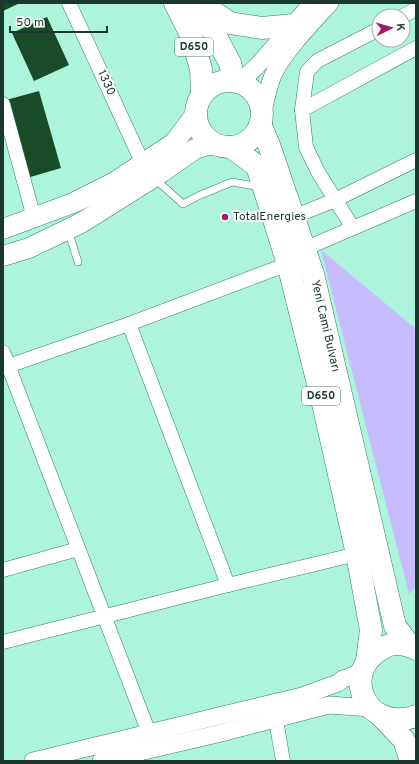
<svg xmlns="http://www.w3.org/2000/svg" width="419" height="764" font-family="Overpass,sans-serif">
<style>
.green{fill:#c6bcff}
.building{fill:#194b29}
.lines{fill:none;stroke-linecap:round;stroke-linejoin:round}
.service-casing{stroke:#367d68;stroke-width:8}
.minor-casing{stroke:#367d68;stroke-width:15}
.tertiary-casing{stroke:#367d68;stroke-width:18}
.secondary-casing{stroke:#367d68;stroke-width:21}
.primary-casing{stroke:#367d68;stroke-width:23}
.service{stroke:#fff;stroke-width:7}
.minor{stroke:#fff;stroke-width:14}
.tertiary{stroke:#fff;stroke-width:17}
.secondary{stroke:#fff;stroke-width:20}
.primary{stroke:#fff;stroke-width:22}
.poi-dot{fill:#a01b69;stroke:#fff;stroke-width:1.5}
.labels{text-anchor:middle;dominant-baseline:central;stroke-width:4;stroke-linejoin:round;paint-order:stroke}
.shield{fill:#fff;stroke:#5f746d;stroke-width:1}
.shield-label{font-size:11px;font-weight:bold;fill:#1b382f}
.street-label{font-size:12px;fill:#1b382f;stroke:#fff}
.poi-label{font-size:12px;fill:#1b382f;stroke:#fff;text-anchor:start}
</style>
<rect width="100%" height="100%" fill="#acf4db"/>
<path class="green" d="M321,250l95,79v258l-7,7z"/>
<g class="building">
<path d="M3,3h17l-17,8z"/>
<path d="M47,17l22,48 -35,16 -22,-48z"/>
<path d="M39,91l22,77 -34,10 -21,-78z"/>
</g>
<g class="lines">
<g class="service-casing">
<g id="service">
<path d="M154,178l29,26 15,-8 34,-14 28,5"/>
<path d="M68,230l10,32"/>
</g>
</g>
<g class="minor-casing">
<g id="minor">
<path d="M69,3l74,161"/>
<path d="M403,16l13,-7"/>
<path d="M3,104l31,114"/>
<path d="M302,110l114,-62"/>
<path d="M293,217l42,-17 81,-40"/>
<path d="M353,228l-35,-56 -12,-25 -4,-37 5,-38 10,-11 62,-32"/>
<path d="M304,249l112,-48"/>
<path d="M129,324l99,261"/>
<path d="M3,352l146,381"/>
<path d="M8,366l121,-42 159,-60"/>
<path d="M3,570l75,-21"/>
<path d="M3,642l225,-57 129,-31"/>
<path d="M274,708l9,53"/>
</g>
</g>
<g class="tertiary-casing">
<g id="tertiary">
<path d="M239,83l19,-18 54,-62"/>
<path d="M262,115c4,-14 6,-31 13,-44 13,-24 37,-48 55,-68"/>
<path d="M33,761l269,-65 36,-13 5,-4 19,-7"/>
<path d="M101,761l116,-27 112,-29 41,3"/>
</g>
</g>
<g class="secondary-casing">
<g id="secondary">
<path d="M3,229l70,-26 40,-20 61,-40 21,-28"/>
<path d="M3,256l26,-8 52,-25 81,-51 33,-23 13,-4 14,1"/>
</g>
</g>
<g class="primary-casing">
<g id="primary">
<path d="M175,3l16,32 10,34 1,25"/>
<path d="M198,3l32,60 4,18"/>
<path d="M199,3l31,20 32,5 32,-3"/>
<circle cx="229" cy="114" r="33"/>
<path d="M260,124l9,21 44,129 82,352 15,20"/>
<path d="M231,147l26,19 31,98 36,144 33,146 14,76 -4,31"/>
<path d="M416,649c-10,-5 -23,-7 -33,-1 -44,23 -18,86 33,68"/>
<path d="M381,716l23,24 7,21"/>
</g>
</g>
<use href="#service" class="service"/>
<use href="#minor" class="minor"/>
<use href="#tertiary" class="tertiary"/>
<use href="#secondary" class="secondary"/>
<use href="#primary" class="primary"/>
</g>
<circle class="poi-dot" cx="225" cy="217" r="4"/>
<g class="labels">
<g class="shield">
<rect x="175" y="38" width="38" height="18" rx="3"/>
<rect x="302" y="387" width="38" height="18" rx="3"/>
</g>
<g class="shield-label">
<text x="194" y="47">D650</text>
<text x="321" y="396">D650</text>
</g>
<g class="street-label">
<text transform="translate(106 83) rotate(66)">1330</text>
<text transform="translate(325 326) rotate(77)">Yeni Cami Bulvarı</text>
</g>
<g class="poi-label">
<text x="233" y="217">TotalEnergies</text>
</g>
</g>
<rect width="419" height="764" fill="none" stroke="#1b382f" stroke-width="8"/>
<g transform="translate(391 28) rotate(85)"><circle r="19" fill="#ffffff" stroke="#a4afac"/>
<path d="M0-3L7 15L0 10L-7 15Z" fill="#a01b69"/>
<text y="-6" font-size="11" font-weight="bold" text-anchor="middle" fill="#1b382f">K</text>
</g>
<path d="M10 26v6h97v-6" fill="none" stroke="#1b382f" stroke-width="2"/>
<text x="16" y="26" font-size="12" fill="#1b382f" stroke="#ffffff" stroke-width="3" paint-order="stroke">50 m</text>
</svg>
